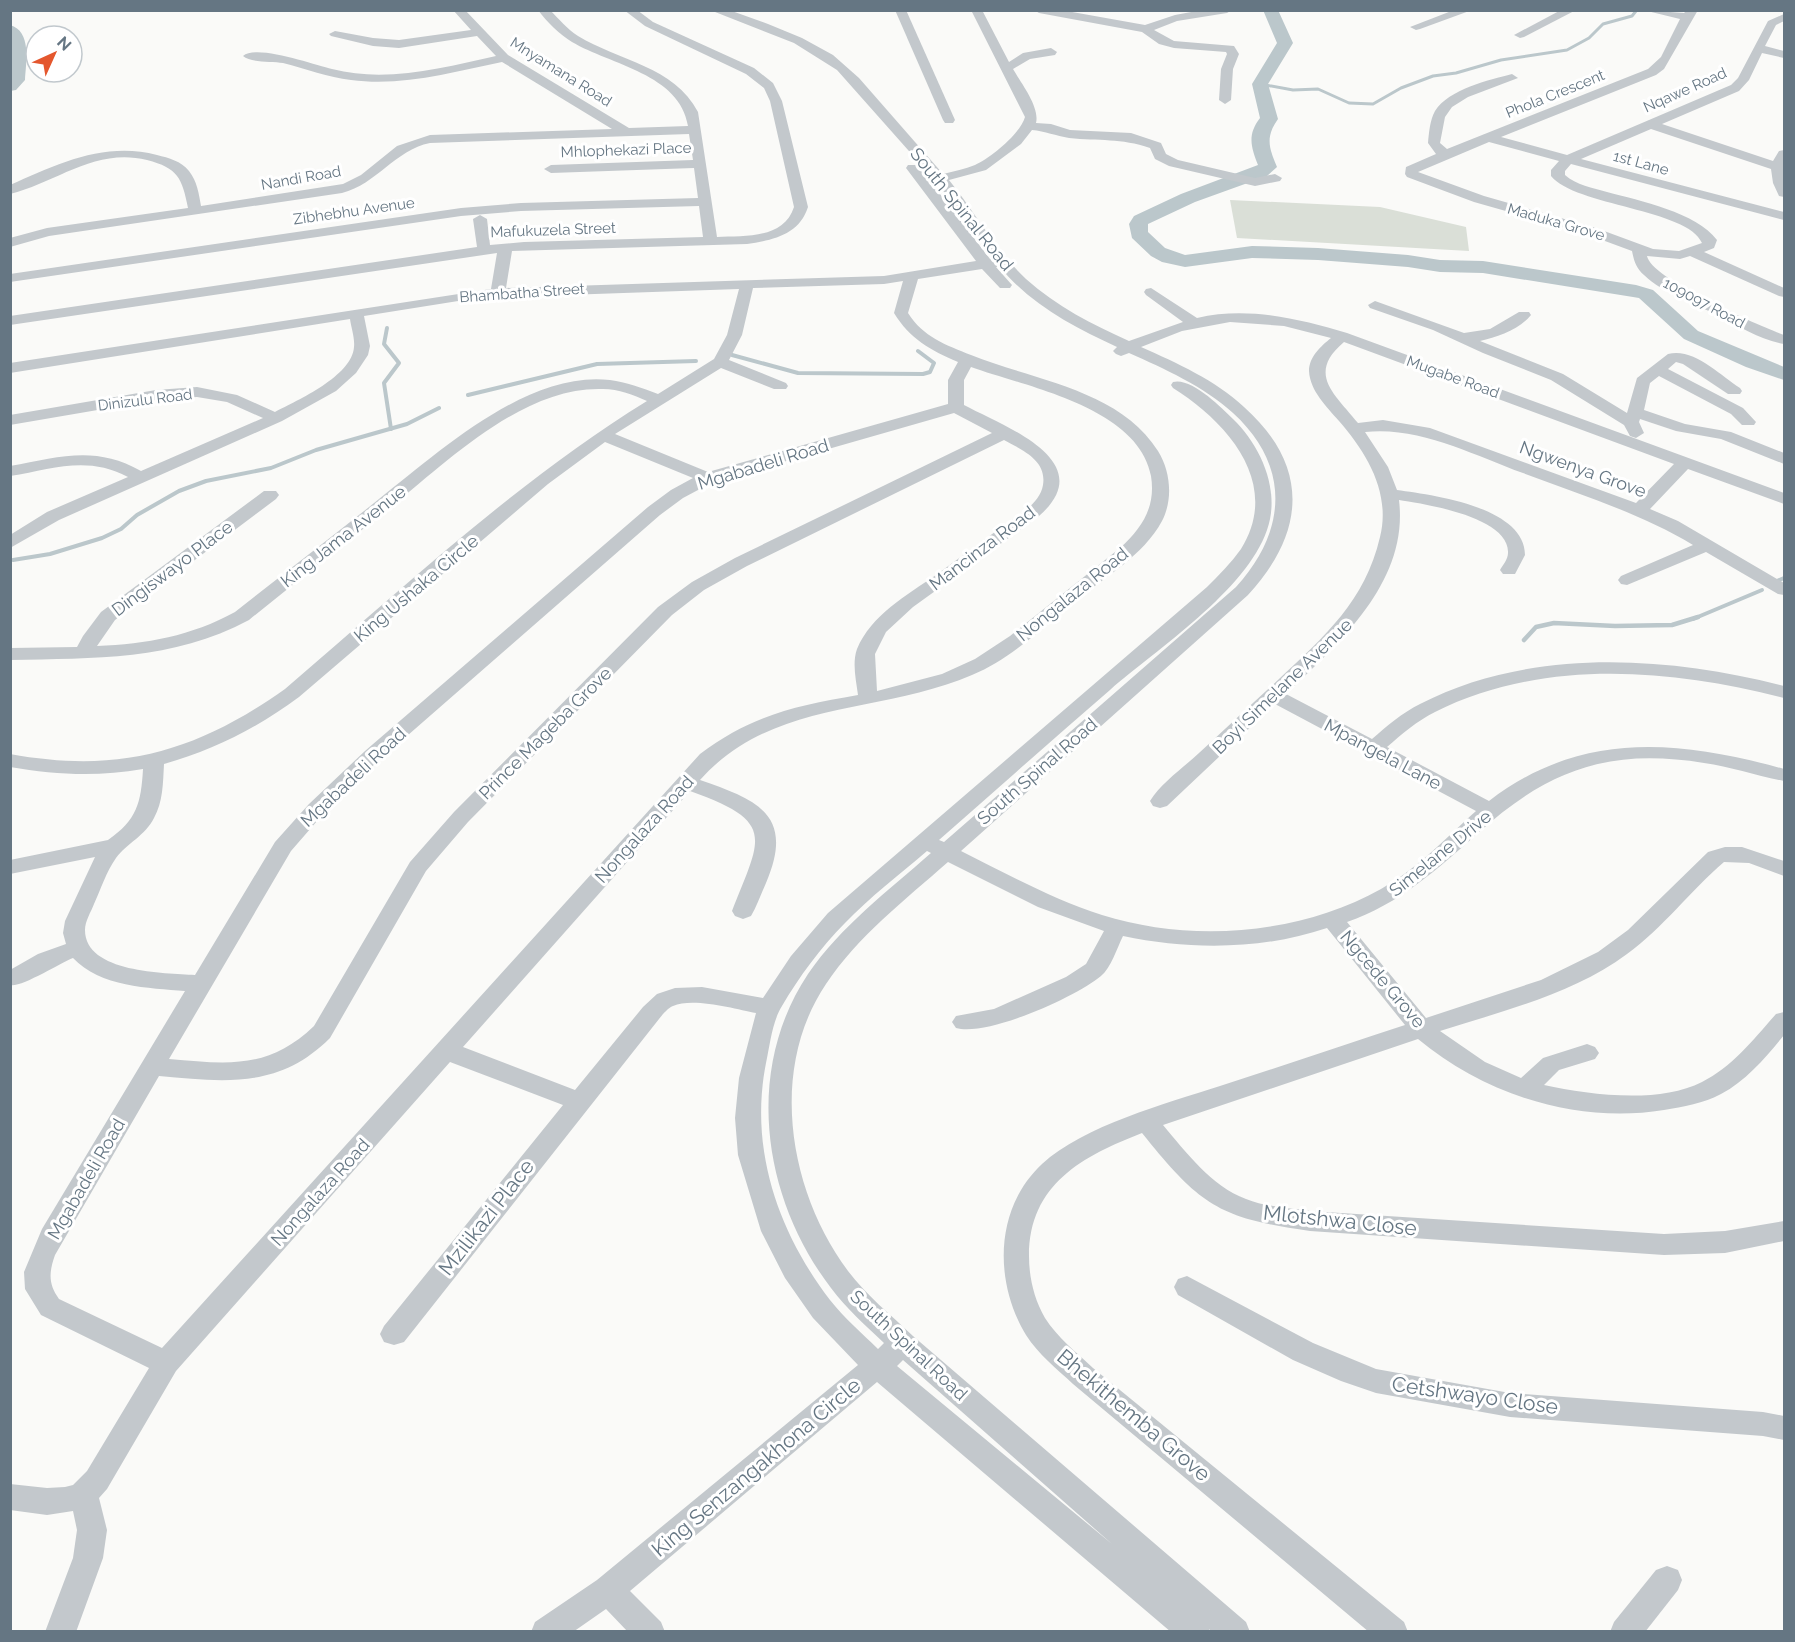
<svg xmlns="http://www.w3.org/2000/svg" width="1795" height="1642" font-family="Raleway,sans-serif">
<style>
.green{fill:#dadfd7}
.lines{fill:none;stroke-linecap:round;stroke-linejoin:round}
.stream-far2{stroke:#bbc7cb;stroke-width:3}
.stream-far1{stroke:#bbc7cb;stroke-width:4}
.stream{stroke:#bbc7cb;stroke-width:4.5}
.river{fill:#bbc7cb;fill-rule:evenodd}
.minor{fill:#c3c8cc;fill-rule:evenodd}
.labels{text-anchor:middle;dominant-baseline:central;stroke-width:6;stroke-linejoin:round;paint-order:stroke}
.far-street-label{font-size:15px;fill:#657683;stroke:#fff}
.street-label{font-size:18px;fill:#657683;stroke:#fff}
.near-street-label{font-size:21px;fill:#657683;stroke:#fff}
</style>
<rect width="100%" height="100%" fill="#fafaf8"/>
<path class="green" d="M1230,200l150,7 86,20 3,24 -232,-13z"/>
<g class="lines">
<path class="stream-far2" d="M1260,84l33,6 25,-1 31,14 24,1 28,-16 32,-12 23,-3 45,-13 66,-10 22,-12 14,-14 29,-8 4,-5"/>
<g class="stream-far1">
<path d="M387,328l-3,16 15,19 -15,20 7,46"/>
<path d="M732,355l66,18 125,1 7,-2 4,-9 -16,-12"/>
<path d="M468,395l129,-31 99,-3"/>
<path d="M13,560l37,-6 52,-16 19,-9 16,-14 42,-24 27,-10 65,-13 45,-18 91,-26 32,-16"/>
<path d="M1777,581l7,-3"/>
<path d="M1693,619l69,-29"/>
</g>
<path class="stream" d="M1524,640l12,-13 18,-4 61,3 57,-1 26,-8"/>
<g class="river">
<path d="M1263,10h15l15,33 -25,41 10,35c-13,18 -9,29 -1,48l-10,9 -72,26 -47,22v8l17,16 20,7 67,-9 66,2 90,7 32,5 43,1 153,24 17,5 45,41 86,36v13l-38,-13 -62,-28 -45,-41 -6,-1 -150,-24 -43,-1 -32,-5 -90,-7 -66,-2 -67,9 -23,-5 -11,-6 -19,-18 -3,-14 5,-8 47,-22 77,-29c-7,-18 -11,-30 2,-47l-8,-34 25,-41z"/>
<path d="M10,25c22,6 16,38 15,55l-9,10 -6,1z"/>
</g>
<g class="minor">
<path d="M453,10h12l43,45 121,73 59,-2c-8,-52 -77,-61 -116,-84 -13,-8 -25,-20 -34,-32h12c9,9 17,19 28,26 41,25 96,30 120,76l19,125c27,-1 67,2 77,-30l-24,-106 -6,-13 -18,-14 -101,-48 -21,-16h13l16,12 101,46 19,15 9,18 26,106c-9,28 -35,33 -61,37l-235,7 -6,37 378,-12 92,-15 -70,-93 2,-3h10l10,13 4,-1 -95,-107 -43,-27 -84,-33h19l39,14 34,14 31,17 26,23 84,96c11,-3 22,-5 32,-9 16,-7 45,-31 50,-48l-54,-107h11l27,52 14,-9 28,-5 6,4 -2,3 -25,4 -17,10c8,14 27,38 23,54l15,1 19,6 61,3 30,10 5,11 12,6 77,18 20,-4 7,4 -2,3 -25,5 -86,-20 -14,-7 -5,-11c-29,-10 -51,-7 -81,-10 -13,-2 -24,-7 -37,-8l-11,14 -35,26 -37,10c26,32 47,71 77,99 30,27 67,46 103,62l54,-19 -37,-27 -2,-3 2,-3 5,-1 46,30c51,-12 102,1 150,15l437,160v11l-96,-35 -38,40 28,12 106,62v12l-6,-1 -72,-42 -79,33 -6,-1 -3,-4 3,-4 72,-31c-53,-32 -112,-50 -170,-72 -50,-18 -103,-47 -158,-41l23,35 9,23c36,5 128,17 128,65l-10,19h-12l-3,-4c3,-5 8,-11 8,-17 2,-36 -83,-49 -109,-53 10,82 -60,143 -113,194l86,45c15,-13 30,-26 48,-35 110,-57 248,-48 364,-18v12c-113,-29 -241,-40 -349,14 -18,9 -33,22 -48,35l102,54c92,-71 190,-61 295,-32v12c-26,-5 -53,-14 -80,-18 -95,-15 -155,6 -226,70 -40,36 -79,71 -131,89l79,96 115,-38 57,-28 30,-22 80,-78 17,-5h17l42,14v15l-35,-13 -25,-1c-34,29 -61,66 -97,92 -54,40 -124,57 -187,77l45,31 36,16 22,-20 44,-14 8,3 4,6 -4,6 -36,11 -15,15c46,10 115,19 158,-3 30,-15 52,-43 74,-68l8,-2v23c-18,22 -37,45 -63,59 -17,9 -38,13 -57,16 -87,14 -179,-15 -246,-71l-255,86c23,27 48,61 83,74 20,8 43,9 64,12l354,23 61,-3 59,-10v20l-59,12 -61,2 -354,-24c-92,-13 -110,-26 -168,-98 -59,23 -113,51 -113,123 0,21 5,43 16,62 12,19 31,34 48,50l311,254 4,10h-39l-296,-248c-16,-15 -35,-30 -47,-49 -32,-53 -32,-126 16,-171 41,-38 125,-61 178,-78 62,-20 124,-41 185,-61l-78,-97c-65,22 -137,22 -204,8 -6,12 -12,32 -22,40 -25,21 -114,61 -145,52l-4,-6 4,-6 38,-7 72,-32 20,-13 18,-33 -66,-24 -90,-45c-43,38 -90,74 -122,122 -58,86 -37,208 22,287 18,24 43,44 65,65l333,286 4,10h-38l-3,-3 1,3h-39l-294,-250 -247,209 31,31 4,10h-37l-22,-23 -33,23h-42l4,-10 62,-42 261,-215 -45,-47 -28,-40 -24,-47 -23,-76 -3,-37 4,-40 17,-65c-21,-4 -63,-16 -83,-7 -5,2 -10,8 -14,13l-255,323 -10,3 -10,-3 -4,-8 4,-8 179,-221 -113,-43 -274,309 -69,118 -8,9 8,32 -4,28 -27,74h-31l28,-74 4,-28 -4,-19 -26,4 -37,-5v-26l37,4 18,-1 8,-2 14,-14 62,-103 -108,-53 -16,-26 -1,-17 18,-43 143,-238c-36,-3 -85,-4 -112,-33 -13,5 -52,30 -63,27v-15l28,-16 28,-10 -3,-11 2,-12 30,-64 -85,17v-14l98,-20c29,-20 33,-37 35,-71 -45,8 -87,6 -133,-2v-13c109,20 186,-2 275,-65 117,-100 231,-207 362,-288 -14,-6 -28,-12 -44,-12 -79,-3 -154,71 -211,117 -48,38 -96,76 -143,114 -77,41 -154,38 -239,40v-12l67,-1 6,-11 18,-24 163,-121h12l3,4 -3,4 -161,121 -18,26c50,-2 94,-10 138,-34 48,-38 97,-75 144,-113 60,-47 149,-129 231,-119 16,2 32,8 48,14l56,-35 13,-24 12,-46 -262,9 -113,18 6,30 -2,9 -12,18 -20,18 -54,30 -223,99 -49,28v-13l37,-23 81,-35c-41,-22 -75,-8 -118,-1v-10c50,-9 85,-21 131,5l122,-53 -36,-16 -30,-5 -41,3 -146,25v-10l146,-25 41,-3 40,8 38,17c23,-12 77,-36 79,-65 1,-9 -3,-20 -4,-28l-340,54v-10l481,-74 6,-36 -487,72v-9l467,-69 -4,-28 7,-4 7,4 3,26 34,-3 179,-5 -4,-31 -178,5 -60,5 -451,66v-8l451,-66 60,-5 177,-5 -4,-30 -143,5 -7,-4 7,-4 142,-5 -4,-26 -259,9c-35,7 -53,41 -88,50l-293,43 -39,11v-9l37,-10 141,-20c-6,-30 -10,-40 -41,-48 -51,-13 -90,22 -137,34v-9c47,-21 95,-44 147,-30 12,3 24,6 32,16 8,10 10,23 12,35l142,-22 18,-9 36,-29 33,-11 182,-6 -110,-67c-49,10 -100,25 -151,18 -23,-3 -45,-11 -68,-17 -11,-2 -32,0 -40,-7 14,-12 71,9 89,13 54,14 110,-1 164,-13l-19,-20 -78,12 -26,-2 -42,-10 -2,-2 6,-3 38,7 26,2 72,-10zM938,184l55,75h-3l-57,-74zM999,266c31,38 74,61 118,81l-4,4 3,3 5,2 8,-3c36,16 74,33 104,60 58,53 54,118 3,174l-292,255 -5,-2c57,-50 113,-100 171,-150 47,-41 136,-99 157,-160 14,-39 -6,-84 -34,-111 -12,-12 -42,-42 -60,-37l-2,3 2,3c54,34 109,95 68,161 -10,14 -22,26 -34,38l-379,326 -37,43 -28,42 -61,-11 -27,1 -18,6 -14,13 -68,83 -112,-43 227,-256c87,31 71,46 42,120l3,5 8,3 8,-3c6,-10 10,-22 15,-33 29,-68 -8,-83 -66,-103 72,-81 179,-65 272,-105 39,-16 70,-47 103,-74 30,-24 68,-45 87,-80 11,-21 9,-49 -4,-70 -39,-62 -126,-71 -187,-96 -25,-10 -48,-18 -63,-42l10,-34 64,-10 18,19h10l2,-3 -16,-18zM903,281l-9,32c16,26 36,37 64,49l-10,18v24l-240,68 -93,-38 106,-66 53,21h12l2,-3 -2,-3 -57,-23 13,-25 11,-47 131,-4zM1230,322l54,4 47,12c-10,8 -22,19 -22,33 1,20 18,36 30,50 28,32 52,72 41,116 -15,64 -55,99 -101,142 -27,25 -54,50 -80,74 -16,15 -38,30 -49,48l3,5 7,2 7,-2 108,-102 201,107c-30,27 -59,58 -95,78 -82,46 -190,54 -279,26 -50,-16 -95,-41 -141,-64l287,-256c58,-63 62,-129 -4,-188 -29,-27 -67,-44 -103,-60l41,-16zM1344,342l330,122 -38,39 -206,-75 -47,-8 -25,3c-23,-29 -52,-49 -14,-81zM971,367c55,20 167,40 180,109 5,31 -9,52 -31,72l-110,88 -35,23 -33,15 -65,17 -2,-37 11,-22 27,-25 126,-91c63,-55 -36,-90 -75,-111v-25zM954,413l38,20 -257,125 -43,24 -34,25 -204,205 -44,50 -96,164c-46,44 -86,38 -145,33l122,-208 33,-38 36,-36 300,-262 23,-17 30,-16zM1004,440c18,10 43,20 39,45 -3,20 -29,33 -44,44 -21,15 -42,31 -63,46 -29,20 -65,40 -79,74 -5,14 -1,31 1,46 -63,11 -106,20 -158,59l-538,594 -103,-49c-11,-15 -10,-27 -4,-44l104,-179c66,6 120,13 171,-38l96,-167 42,-49 204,-207 32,-25 43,-24zM605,442l88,36 -22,12 -23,17 -283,244 -56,53 -34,38 -80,133c-30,-2 -110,-2 -110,-45 0,-9 6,-18 9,-26 7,-15 12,-32 22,-46 11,-15 29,-22 38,-40 9,-16 9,-35 10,-54 50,-14 93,-36 135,-67l249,-213zM927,851l4,2c-43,38 -90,73 -123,121 -64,96 -46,224 23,314 15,20 35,38 53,55l-6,6c-16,-16 -34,-31 -48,-49 -52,-68 -81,-151 -64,-237 4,-18 6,-41 16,-57 17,-29 39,-59 63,-83 25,-26 54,-48 82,-72zM903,1360l209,184 -215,-178z"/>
<path d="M895,10h11l49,110 -2,3h-8l-2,-3z"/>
<path d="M1034,10h27l84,15 30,-10 27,-5h30l-5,3 -50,8 -23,9 20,11 60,5 5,8 -6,15 -2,31 -6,4 -6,-4 2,-31 6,-15 -1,-2 -52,-4 -15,-4 -17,-12 -103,-19z"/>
<path d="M1454,10h18l-52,19 -4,1 -6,-3z"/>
<path d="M1561,10h15l-52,27 -4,1 -6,-3z"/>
<path d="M1643,10l41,3 3,-3h11l-34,59 -8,6 -155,62 66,18 164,-70 7,-7 30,-57 16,-7v7l-8,4 -11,21 19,5v7l-22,-5 -13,27 -10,11 -77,33 111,37 6,-10 5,-1v47l-5,-1 -6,-13 -2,-14 -120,-40 -70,30 203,53v8l-213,-56 -6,7v4c11,10 28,13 42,17 33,9 89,20 110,48l-3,8 -10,4 80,36v9l-5,-1 -89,-40 -10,3 -33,-3c4,23 113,70 137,79v9c-24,-4 -45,-18 -67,-29 -24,-12 -53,-21 -73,-40 -8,-7 -10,-14 -12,-24l-46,-17 -112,-32 -67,-25 -2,-3 1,-7 30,-13 -8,-11c1,-11 2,-23 7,-32 14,-22 54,-31 77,-37l6,4 -50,19 -16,10 -7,10 -5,26 7,6 201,-80 13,-12 19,-38zM1489,142l70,19 -8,9v6c24,30 137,33 151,67l-23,8 -26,-2 -57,-21 -112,-32 -66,-24z"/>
<path d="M1375,301l89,32 26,-4 29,-17h10l2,3c-12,15 -33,22 -51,26l83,33 64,39 10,-35 31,-24c25,-7 52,21 72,34l2,3 -2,3h-12l-45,-30 -7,-2 -8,7 75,39 13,14 -2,3h-12l-11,-11 -72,-38 -9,7 -6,27 41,14 46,8 53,21v11l-63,-25 -45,-8 -36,-12 -1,3 5,11 -8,5 -6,-2 -6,-11 -73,-45 -68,-27 -50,-23 -63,-22 -2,-3z"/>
<path d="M1187,1276l126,67 63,26 134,24 253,19 21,4v24l-21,-4 -253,-19 -134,-24 -35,-12 -48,-21 -115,-65 -4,-8 4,-8z"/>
<path d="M1667,1566l11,4 4,10 -4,10 -33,42h-35l4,-10 42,-52z"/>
</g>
</g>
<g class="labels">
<g class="far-street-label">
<text transform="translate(561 72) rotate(32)">Mnyamana Road</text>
<text transform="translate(1685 90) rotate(-24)">Nqawe Road</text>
<text transform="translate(1555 94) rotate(-22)">Phola Crescent</text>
<text transform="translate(626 150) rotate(-2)">Mhlophekazi Place</text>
<text transform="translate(1641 163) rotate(15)">1st Lane</text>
<text transform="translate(301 178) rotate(-10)">Nandi Road</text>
<text transform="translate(354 211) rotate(-8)">Zibhebhu Avenue</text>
<text transform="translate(1556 222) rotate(16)">Maduka Grove</text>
<text transform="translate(553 230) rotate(-2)">Mafukuzela Street</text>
<text transform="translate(522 293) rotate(-4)">Bhambatha Street</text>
<text transform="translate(1704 303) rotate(28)">109097 Road</text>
<text transform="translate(1453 377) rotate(20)">Mugabe Road</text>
<text transform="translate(145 400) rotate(-7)">Dinizulu Road</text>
</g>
<g class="street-label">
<text transform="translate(962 209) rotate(51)">South Spinal Road</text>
<text transform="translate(763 464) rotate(-17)">Mgabadeli Road</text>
<text transform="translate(1583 469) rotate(20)">Ngwenya Grove</text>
<text transform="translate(343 536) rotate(-38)">King Jama Avenue</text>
<text transform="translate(982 548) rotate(-37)">Mancinza Road</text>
<text transform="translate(172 568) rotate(-37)">Dingiswayo Place</text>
<text transform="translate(416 588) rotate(-40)">King Ushaka Circle</text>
<text transform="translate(1072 594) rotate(-39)">Nongalaza Road</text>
<text transform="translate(1282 686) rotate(-44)">Boyi Simelane Avenue</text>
<text transform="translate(545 733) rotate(-45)">Prince Mageba Grove</text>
<text transform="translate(1383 754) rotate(28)">Mpangela Lane</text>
<text transform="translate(1037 771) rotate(-41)">South Spinal Road</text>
<text transform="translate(353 777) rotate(-43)">Mgabadeli Road</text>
<text transform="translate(644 829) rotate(-48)">Nongalaza Road</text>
<text transform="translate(1440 853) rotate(-39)">Simelane Drive</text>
<text transform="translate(1383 979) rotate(50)">Ngcede Grove</text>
<text transform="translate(86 1179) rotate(-60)">Mgabadeli Road</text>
<text transform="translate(320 1192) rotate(-48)">Nongalaza Road</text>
<text transform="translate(909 1345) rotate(43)">South Spinal Road</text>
</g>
<g class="near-street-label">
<text transform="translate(486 1217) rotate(-52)">Mzilikazi Place</text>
<text transform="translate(1340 1220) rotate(6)">Mlotshwa Close</text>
<text transform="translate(1475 1395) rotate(8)">Cetshwayo Close</text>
<text transform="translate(1134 1415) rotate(40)">Bhekithemba Grove</text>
<text transform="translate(756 1467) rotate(-40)">King Senzangakhona Circle</text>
</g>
</g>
<rect width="1795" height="1642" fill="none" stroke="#657683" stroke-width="24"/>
<g transform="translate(54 54) rotate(45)"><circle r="28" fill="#ffffff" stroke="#c1c8cd" stroke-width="1.5"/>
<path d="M0-4.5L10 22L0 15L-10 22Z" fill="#e4572e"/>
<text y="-9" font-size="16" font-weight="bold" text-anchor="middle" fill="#657683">N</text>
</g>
</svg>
